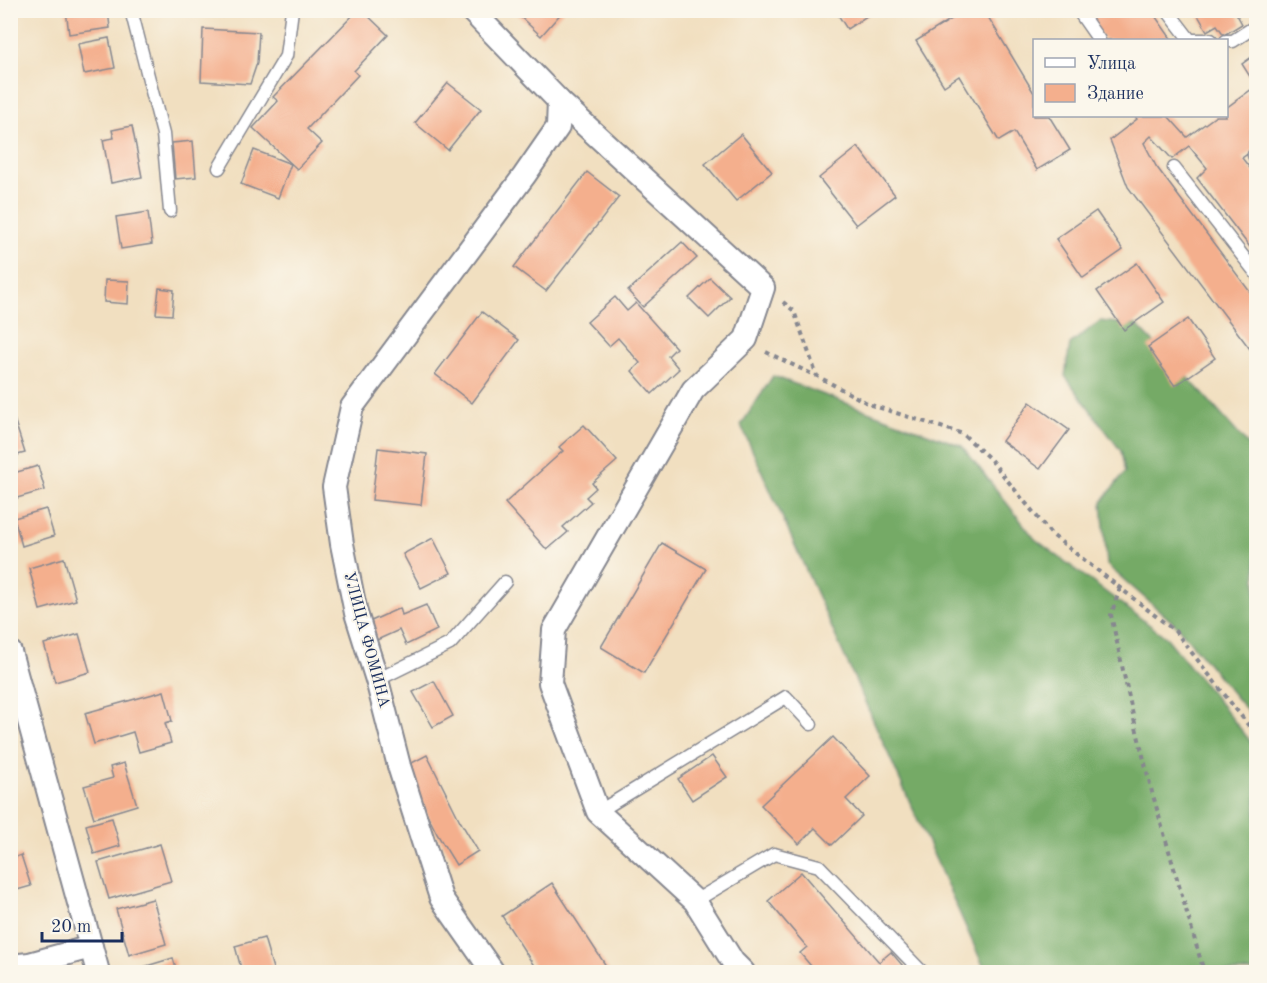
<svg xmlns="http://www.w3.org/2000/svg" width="1267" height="983" font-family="'Old Standard TT',serif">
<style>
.forest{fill:#74aa66;stroke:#486c62;stroke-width:1.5}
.building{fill:#f4af8d}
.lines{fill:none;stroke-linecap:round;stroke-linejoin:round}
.lane-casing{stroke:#86878f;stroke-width:15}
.street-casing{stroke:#86878f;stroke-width:26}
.path{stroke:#86878f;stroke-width:4;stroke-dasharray:4.5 4.5;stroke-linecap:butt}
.lane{stroke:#fff;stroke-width:12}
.street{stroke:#fff;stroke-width:22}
.labels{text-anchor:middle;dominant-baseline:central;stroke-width:4.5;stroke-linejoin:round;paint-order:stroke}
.street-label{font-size:16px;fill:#1b2f5e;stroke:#fbf7ec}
</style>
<rect width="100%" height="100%" fill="#fbf7ec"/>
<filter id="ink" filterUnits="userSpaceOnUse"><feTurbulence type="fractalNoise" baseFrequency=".0167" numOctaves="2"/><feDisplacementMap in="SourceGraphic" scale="12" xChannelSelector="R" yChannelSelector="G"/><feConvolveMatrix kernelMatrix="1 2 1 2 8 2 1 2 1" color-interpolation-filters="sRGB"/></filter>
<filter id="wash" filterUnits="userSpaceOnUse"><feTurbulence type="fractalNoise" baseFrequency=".008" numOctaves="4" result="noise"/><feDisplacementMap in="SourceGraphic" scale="24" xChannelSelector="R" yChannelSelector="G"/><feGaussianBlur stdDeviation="1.35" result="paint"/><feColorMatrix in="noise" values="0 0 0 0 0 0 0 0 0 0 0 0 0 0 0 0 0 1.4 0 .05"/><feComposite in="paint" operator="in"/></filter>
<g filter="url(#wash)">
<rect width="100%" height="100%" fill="#f1dfc0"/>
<g class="forest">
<path d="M1100,321l37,4 66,69 53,60v268l-78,-95 -71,-62 -5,-63 23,-30 -4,-21 -56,-75 5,-32z"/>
<path d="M773,376l189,70 73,93 132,99 89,110v224h-270l-245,-547z"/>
</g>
<g id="blocks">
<g class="building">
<path d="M66,10h42l2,18 -41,6z"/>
<path d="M358,10h4l26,25 -34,36 4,4 -51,54 15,14 -25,26 -44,-41 25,-27 -5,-4z"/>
<path d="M513,10h51l-23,26z"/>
<path d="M835,10h41l-29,19z"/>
<path d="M966,10h18l50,83v23h15l21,34 -33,20 -23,-38 -15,9 -40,-65 -15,10 -28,-45z"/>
<path d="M1083,10h68l21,30h-67z"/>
<path d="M1195,10h45l-4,3 6,11 -18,11 -7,-10 -10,6z"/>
<path d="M203,29l56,3 -2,31 -7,21 -49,-3z"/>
<path d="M109,38l6,30 -31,6 -6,-30z"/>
<path d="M1256,54v94l-14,10 14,18v79l-59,-77 10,-10 -18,-22 -17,13 -21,-23 -7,7 12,23 100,134v57l-128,-170 -18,-47 27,-21 -2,-3h33l19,21 29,-21h10v-8l30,-22 -14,-22z"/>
<path d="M448,83l33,26 -33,41 -33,-27z"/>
<path d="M132,126l10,51 -31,6 -8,-43 11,-2 -2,-8z"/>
<path d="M741,134l31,38 -36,29 -31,-37z"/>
<path d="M193,141l3,36 -21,2 -3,-36z"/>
<path d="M858,147l37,48 -39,30 -37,-47z"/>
<path d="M254,150l37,14 -13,34 -37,-14z"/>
<path d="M587,172l32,25 -73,94 -32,-24z"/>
<path d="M1096,211l27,39 -40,28 -27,-39z"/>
<path d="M148,212l4,32 -31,5 -5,-32z"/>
<path d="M682,242l15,16 -54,49 -15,-16z"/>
<path d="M1137,263l27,39 -40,28 -27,-39z"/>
<path d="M710,278l20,19 -21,21 -20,-20z"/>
<path d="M105,280l24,1 -1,23 -24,-2z"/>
<path d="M159,288l15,2 -2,25 -16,-1z"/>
<path d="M615,297l12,14 9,-8 40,45 -8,8 11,13 -27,25 -20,-23 8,-8 -22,-25 -9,8 -22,-24z"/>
<path d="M482,312l37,28 -47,63 -37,-29z"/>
<path d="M1188,319l27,39 -40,28 -27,-39z"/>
<path d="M1030,402l39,28 -29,39 -38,-28z"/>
<path d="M10,406l15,47 -15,4z"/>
<path d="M584,425l33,36 -25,22 4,5 -10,9 5,5 -28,25 5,5 -21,18 -42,-47 58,-52 -4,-4z"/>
<path d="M378,448l49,6 -6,51 -49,-5z"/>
<path d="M38,466l7,24 -35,10v-26z"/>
<path d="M46,509l8,27 -32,10 -8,-28z"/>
<path d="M433,538l18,35 -30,15 -18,-34z"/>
<path d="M662,543l44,26 -62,104 -43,-26z"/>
<path d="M64,558l12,42 -36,10 -11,-42z"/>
<path d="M426,605l11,25 -31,15 -7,-15 -22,10 -8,-18 31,-14 2,7z"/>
<path d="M79,634l11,38 -35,10 -11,-38z"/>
<path d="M434,681l19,35 -20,11 -20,-35z"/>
<path d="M164,691l8,30 -7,2 6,20 -32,9 -6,-20 -39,12 -9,-31z"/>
<path d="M833,737l37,39 -24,23 16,17 -30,29 -17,-17 -16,16 -38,-39z"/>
<path d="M427,755l33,66 18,30 -22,14 -19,-31 -33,-67z"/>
<path d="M712,756l15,21 -35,23 -14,-21z"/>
<path d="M124,763l13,42 -43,13 -10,-32 29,-8 -3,-11z"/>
<path d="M112,818l8,28 -26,8 -8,-29z"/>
<path d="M160,844l11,37 -62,18 -11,-37z"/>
<path d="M21,855l10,31 -21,6v-33z"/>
<path d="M801,872l78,90 12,-10 17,20h-92l-16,-19 7,-6 -39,-46z"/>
<path d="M552,883l58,89h-72l-36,-56z"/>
<path d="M153,899l13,45 -37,11 -13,-46z"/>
<path d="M264,938l10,34h-32l-7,-26z"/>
<path d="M173,958l4,14h-50z"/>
</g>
</g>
</g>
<g filter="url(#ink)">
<use href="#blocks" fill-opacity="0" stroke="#86878f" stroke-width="1.5"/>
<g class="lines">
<g class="lane-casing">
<g id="lane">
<path d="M131,10l32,124 7,77"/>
<path d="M1078,10l21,30"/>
<path d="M1167,10l23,30h21"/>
<path d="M1226,41h7l23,-15"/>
<path d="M1254,155l2,3"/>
<path d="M219,168l67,-112 6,-46"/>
<path d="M1174,168l82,105"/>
<path d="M377,680l73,-36 55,-62"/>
<path d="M598,812l188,-115 25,27"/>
<path d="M695,901l79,-47 45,12 103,106"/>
</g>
</g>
<g class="street-casing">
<g id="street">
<path d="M471,10l88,91 204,187 -17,51 -53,51 -139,240 -4,53 48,129 97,89 38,61 10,10"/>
<path d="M10,652l88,320"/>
<path d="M10,966l19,-2 62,-17"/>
<path d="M493,972l-52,-74 -42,-132 -22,-86 -21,-67 -14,-69 -8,-57 18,-80 172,-231 34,-49 1,-26"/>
</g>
</g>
<g class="path">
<path d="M783,302l11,9 23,65 54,29 92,29 27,25 61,75 124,97 81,104"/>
<path d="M766,352l50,24"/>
<path d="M1120,588l-9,27 20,92 21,85 52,180"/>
</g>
<use href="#lane" class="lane"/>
<use href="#street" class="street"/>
</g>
</g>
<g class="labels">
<g class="street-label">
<text transform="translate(366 640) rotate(75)">УЛИЦА ФОМИНА</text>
</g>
</g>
<rect width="1267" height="983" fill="none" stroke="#fbf7ec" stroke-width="36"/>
<rect x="1033" y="39" width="195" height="78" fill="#fbf7ec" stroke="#a1a7b3" stroke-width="1.5"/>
<rect x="1045" y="58" width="30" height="9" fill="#ffffff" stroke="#a1a7b3" stroke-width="1.5"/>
<text x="1087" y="69" font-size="18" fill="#1b2f5e">Улица</text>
<rect x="1045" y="84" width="30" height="18" fill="#f4af8d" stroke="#a1a7b3" stroke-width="1.5"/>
<text x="1087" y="99" font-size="18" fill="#1b2f5e">Здание</text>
<path d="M42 932v9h80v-9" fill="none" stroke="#1b2f5e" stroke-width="3"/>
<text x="51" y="932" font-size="18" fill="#1b2f5e" stroke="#fbf7ec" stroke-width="4.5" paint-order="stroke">20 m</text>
</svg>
